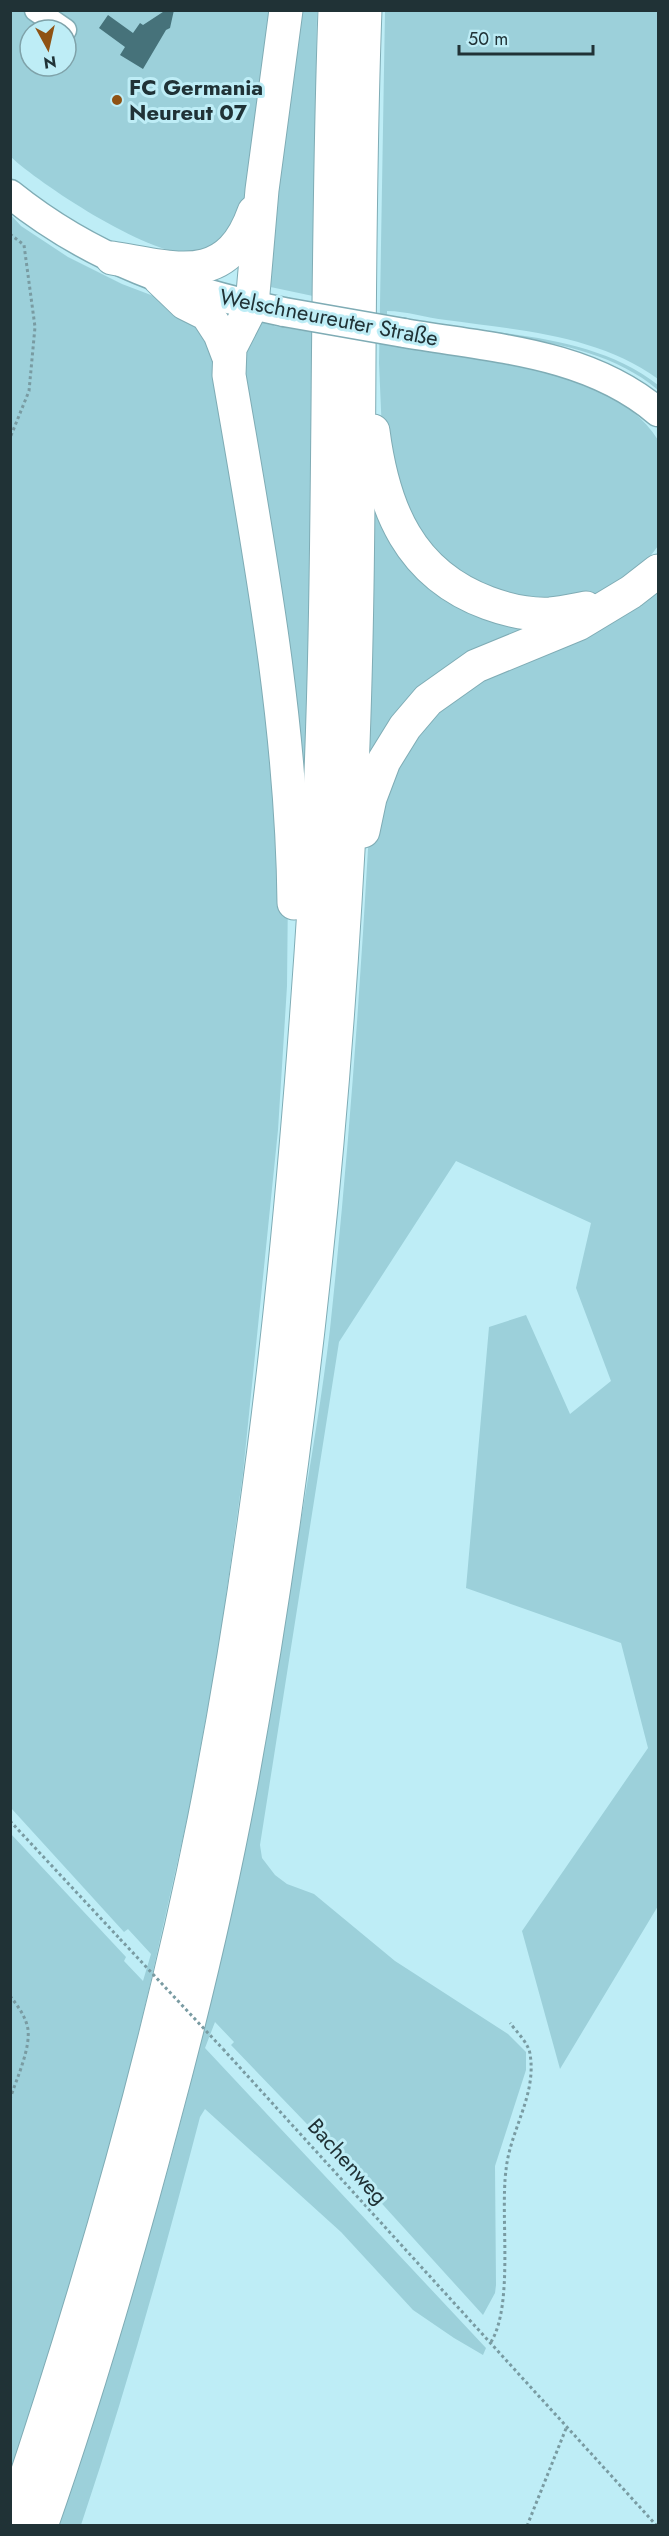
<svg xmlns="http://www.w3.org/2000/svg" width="669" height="2536" font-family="Jost,sans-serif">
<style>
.green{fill:#9cd0da;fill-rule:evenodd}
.building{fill:#46727a}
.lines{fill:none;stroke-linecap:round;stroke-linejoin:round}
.minor-casing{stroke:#7facb5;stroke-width:25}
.major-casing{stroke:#7facb5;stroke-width:31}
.highway-casing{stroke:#7facb5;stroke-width:35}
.path{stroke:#799ba2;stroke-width:3;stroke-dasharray:3 3;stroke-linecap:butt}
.minor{stroke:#fff;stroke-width:22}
.major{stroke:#fff;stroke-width:28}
.highway{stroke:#fff;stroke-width:33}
.major-bridge-casing{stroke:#7facb5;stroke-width:31;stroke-linecap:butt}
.path-bridge{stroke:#799ba2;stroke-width:3;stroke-dasharray:3 3;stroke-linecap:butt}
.major-bridge{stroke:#fff;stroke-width:28}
.poi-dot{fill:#8f5213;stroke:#beedf6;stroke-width:2}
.labels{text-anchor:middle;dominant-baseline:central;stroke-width:6;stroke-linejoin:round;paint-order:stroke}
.poi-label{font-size:22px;font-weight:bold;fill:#203236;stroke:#beedf6;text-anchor:start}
.street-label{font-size:22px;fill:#203236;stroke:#beedf6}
</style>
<rect width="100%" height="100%" fill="#beedf6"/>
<g class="green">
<path d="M10,11h261l-28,195c-3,7 -5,15 -9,22 -2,4 -27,24 -32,25 -41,12 -161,-68 -191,-96zM30,30h36v36h-36z"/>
<path d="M292,11h25l-4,285 -52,-11z"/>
<path d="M385,11h273v368c-60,-44 -140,-49 -212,-59 -20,-2 -39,-9 -59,-9v34l27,5 4,-4c72,14 199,26 240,94v106l-19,25 -38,21 -25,9 -76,-1 -77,-51 -41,-116 -3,-70z"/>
<path d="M11,215l10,11 47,31 54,27 63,24 23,19 22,93 58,469 -1,97 -9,144 -35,343 -24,174 -30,163 -40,179 -33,138 -28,100 -77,250v-643l115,123 -2,4 19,20 8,-27 -23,-25 -4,3 -113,-124z"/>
<path d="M266,320h8v6l39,6 -2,205 -8,305 -66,-465 19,-54z"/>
<path d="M445,326c72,9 154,13 213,59v5c-56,-48 -143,-52 -213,-64z"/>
<path d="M374,483l18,47 139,92 -12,18 -153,138z"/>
<path d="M658,591v1315l-98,163 -38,-138 126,-183 -27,-105 -155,-55 23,-261 37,-12 44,99 41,-33 -35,-93 15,-65 -135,-62 -117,181 -79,503 2,13 13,17 12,9 27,10 81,67 113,73 18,18v18l-31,96 1,119 -1,8 -12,22 -128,-141 -124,-129 3,-3 -19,-20 -10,26 281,300 -3,7 -29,-17 -41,-28 -72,-78 -136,-123 -5,8c-36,138 -74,274 -119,408l-22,1c79,-238 147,-476 195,-722 16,-81 29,-163 41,-246 12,-76 26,-152 35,-229 17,-160 29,-320 38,-480l5,-33 61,-112z"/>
</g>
<path class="building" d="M166,10h8l-4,18 -4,2 -23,39 -23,-14 5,-8 -26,-19 9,-13 25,18 7,-10 3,2z"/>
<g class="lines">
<g class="minor-casing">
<path id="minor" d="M36,10l29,20"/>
</g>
<g class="major-casing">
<g id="major">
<path d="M10,194c82,66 171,97 274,118"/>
<path d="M404,333c87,15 184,19 254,79"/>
</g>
</g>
<g class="highway-casing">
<g id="highway">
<path d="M286,10l-24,180 -10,115 -22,43 -1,27c30,175 63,349 65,528"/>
<path d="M112,258c63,10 115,30 142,-46"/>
<path d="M159,278l26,25 22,11 13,20 8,21"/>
<path d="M373,431c10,77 36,143 115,172 19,7 41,12 62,11 12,-1 25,-4 36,-6"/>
<path d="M363,831l7,-33 14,-37 21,-34 23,-27 48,-34 102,-42 53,-32 27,-21"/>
<path d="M10,2525c78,-230 146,-465 194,-704 61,-306 91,-616 111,-927 18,-294 9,-589 20,-884"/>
<path d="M41,2526c47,-134 86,-269 122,-405 30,-111 57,-224 78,-337 60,-328 94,-659 110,-992 12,-260 4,-521 14,-782"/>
</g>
</g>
<g class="path">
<path d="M10,234l14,11 11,82 -6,64 -19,47"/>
<path d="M10,1821l110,118"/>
<path d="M10,1996c7,9 14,18 17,29 6,19 -11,55 -17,74"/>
<path d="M223,2049l434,477"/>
<path d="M491,2342c23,-38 9,-126 15,-172 4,-40 31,-75 24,-116 -1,-10 -14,-23 -20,-31"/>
<path d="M527,2526l40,-100"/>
</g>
<use href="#minor" class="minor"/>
<use href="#major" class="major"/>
<use href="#highway" class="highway"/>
<g class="major-bridge-casing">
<path id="major-bridge" d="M284,312l120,21"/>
</g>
<path class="path-bridge" d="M120,1939l103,110"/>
<use href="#major-bridge" class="major-bridge"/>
</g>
<circle class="poi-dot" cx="117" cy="100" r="6"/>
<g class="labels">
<g class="poi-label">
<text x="129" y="87">FC Germania<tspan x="129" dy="25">Neureut 07</tspan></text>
</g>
<g class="street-label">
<text transform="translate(329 317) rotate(11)">Welschneureuter Straße</text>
<text transform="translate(348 2161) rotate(48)">Bachenweg</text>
</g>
</g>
<rect width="669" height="2536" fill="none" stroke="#203236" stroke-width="24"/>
<g transform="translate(48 48) rotate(172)"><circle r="28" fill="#beedf6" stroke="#7fa2a9" stroke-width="1.5"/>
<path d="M0-4.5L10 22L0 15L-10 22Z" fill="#8f5213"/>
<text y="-9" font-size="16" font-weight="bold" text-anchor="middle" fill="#203236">N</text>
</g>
<path d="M459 45v9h134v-9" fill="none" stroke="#203236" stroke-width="3"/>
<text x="468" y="45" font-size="18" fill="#203236" stroke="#beedf6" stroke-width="4.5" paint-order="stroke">50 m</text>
</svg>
